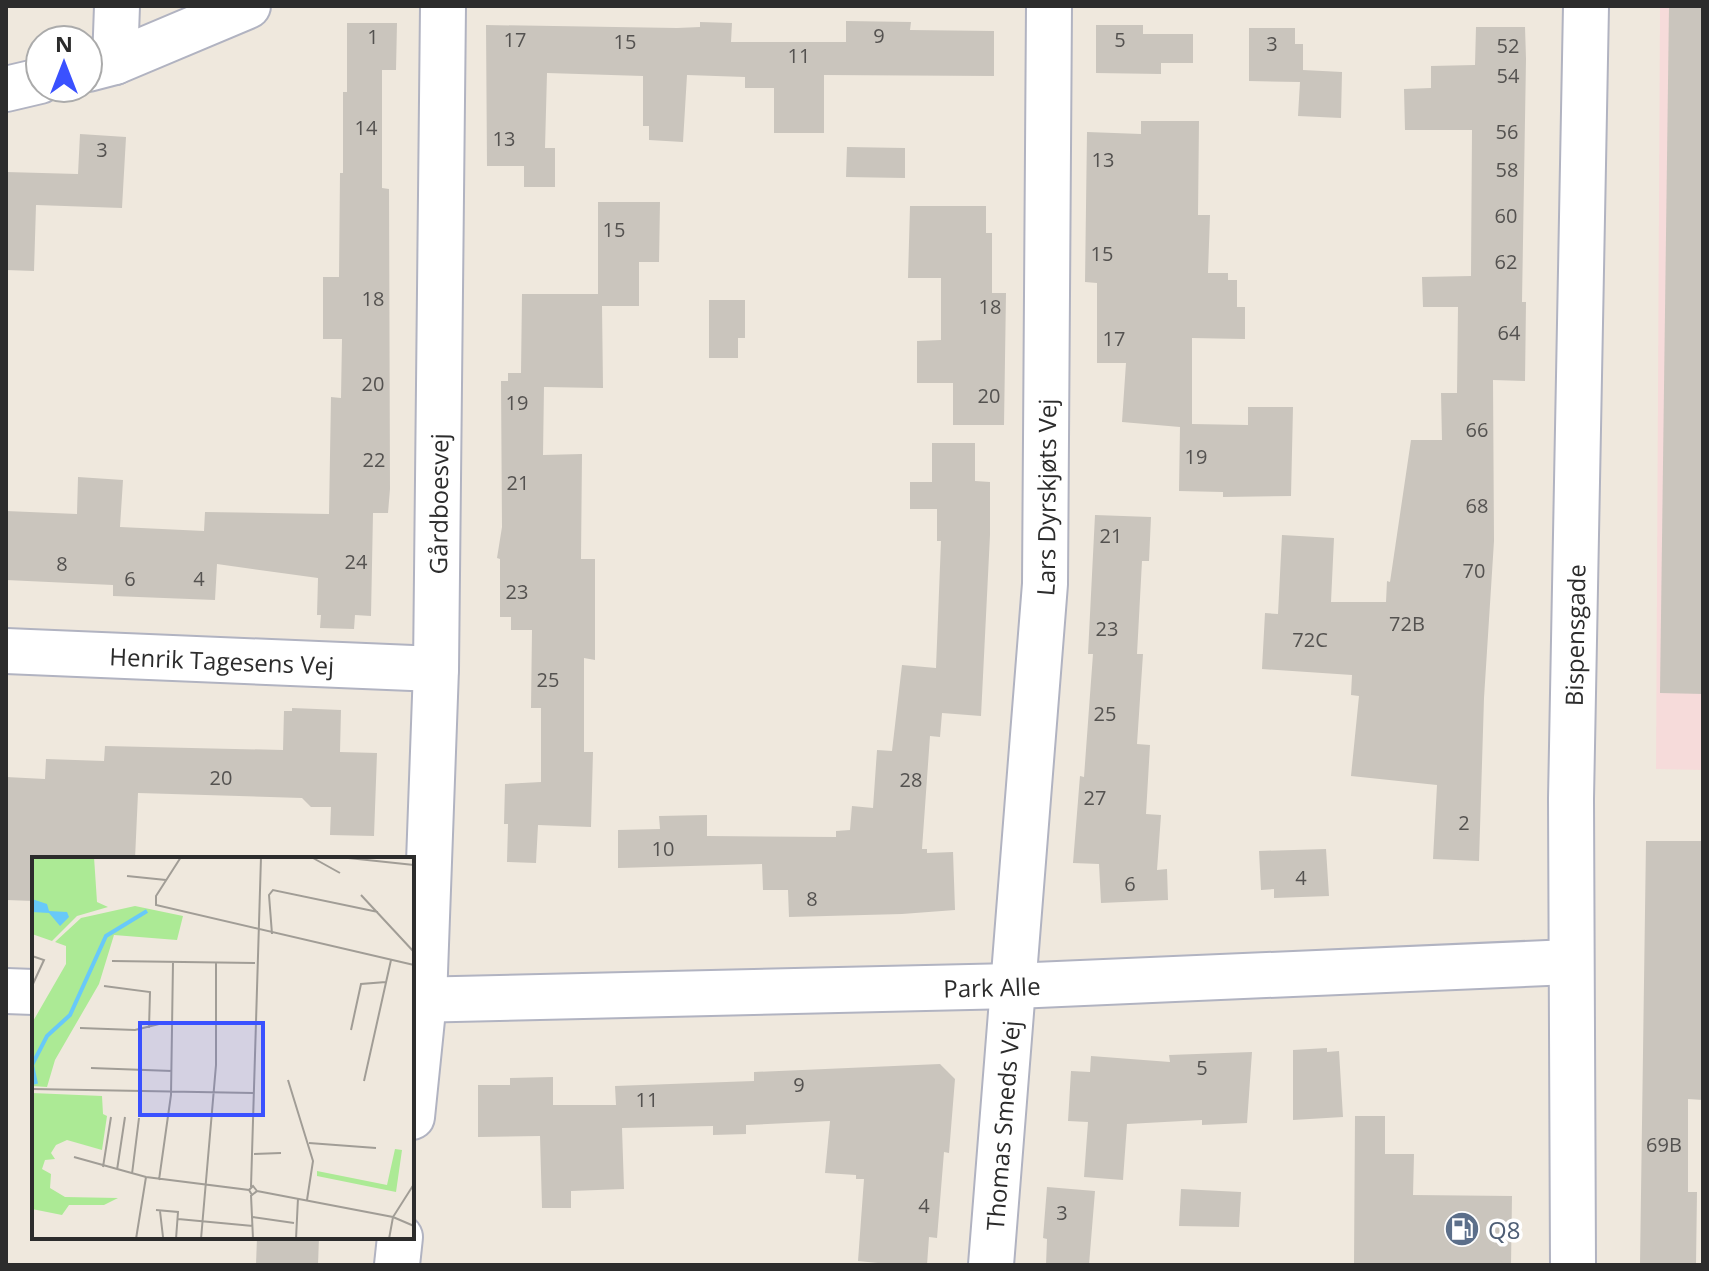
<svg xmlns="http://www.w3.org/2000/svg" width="1709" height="1271" font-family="'Open Sans',sans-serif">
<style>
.medical{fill:#f6dbda}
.building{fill:#cac5bd}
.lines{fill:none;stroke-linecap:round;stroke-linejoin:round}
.minor-casing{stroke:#b1b3c1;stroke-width:48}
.minor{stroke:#fff;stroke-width:44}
.labels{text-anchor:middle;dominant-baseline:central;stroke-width:7;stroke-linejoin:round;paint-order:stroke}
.number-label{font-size:20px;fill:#545250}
.street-label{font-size:24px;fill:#2c2c2c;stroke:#fff}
.service-label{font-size:24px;fill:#4e5e75;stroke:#fff;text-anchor:start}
.inset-river{fill:none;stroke:#68c9f9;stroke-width:4}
.inset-road{fill:none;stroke:#a19d96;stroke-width:2}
.view{fill:#3a51ff;fill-opacity:0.15;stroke:#3a51ff;stroke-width:4}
.inset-edge{fill:none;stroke:#2c2c2c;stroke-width:4}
</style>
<rect width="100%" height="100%" fill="#efe8dd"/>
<path class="medical" d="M1660,6h43v764l-47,-1z"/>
<g class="building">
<path d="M1669,6h34v688l-43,-1z"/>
<path d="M846,21l65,1 -1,8 84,1v45l-170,-1v58h-50v-45h-29v-11l-58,-2 -4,67 -34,-2v-14h-6v-50l-96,-3 -2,75h10v39h-31v-21h-37l-1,-141 191,3 23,-1v-5l32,1 -1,19h115z"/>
<path d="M347,23h50l-1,47h-14v118l7,1 1,300 -2,24h-15l-2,103 -16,-1 -1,14 -34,-1 1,-13h-4l1,-37 -101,-14 -2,36 -102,-4v-11l-107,-5v-69l71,3 1,-37 45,3 -3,47 84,4 1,-19 124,2 2,-117 10,1 1,-59h-19v-62h16l1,-104h3v-81h4z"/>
<path d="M1096,25h47v9h50v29h-32v11l-65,-1z"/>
<path d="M1476,27h49l1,32 -4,243h4l-1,79 -32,-1 1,161 -10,157 -5,163 -46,-2 4,-74 -86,-9 8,-80 -8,-1 1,-20 -90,-6 3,-56 13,1 4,-79 52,3 -3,64h55l1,-21 3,1 21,-142h31l-1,-47h16l1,-86h-35l-1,-30 49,-1 1,-146h-67l-1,-41 27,-1v-22l44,-1z"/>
<path d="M1249,28h46v16h8v26l39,2 -1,46 -43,-2 2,-34 -51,-1z"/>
<path d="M1141,121h58l-1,94h12l-2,58h20v7h9v27h8v32l-53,-1v86l56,1v-18h45l-2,89 -68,1v-5l-44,-1 1,-64 -58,-5 4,-59h-29v-80l-12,-1 2,-150 54,2z"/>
<path d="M80,134l46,3 -4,71 -86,-3 -2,66 -28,-1v-98l72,2z"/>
<path d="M847,147l58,1v30l-59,-1z"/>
<path d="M598,202h62l-1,60h-20v44h-37l1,82 -59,-1 -1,68 39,-1 -1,105h14v101l-11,-2v94h9l-2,75 -53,-2 -2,38 -29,-1 1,-38h-4l1,-40 36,-2v-74h-10l1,-78h-21v-13h-11v-58l-3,-1 5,-31 -1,-146h7v-8h13l1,-79h76z"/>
<path d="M910,206h76v27h6v60h14l-2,132h-51v-42h-36v-42l24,-1v-62h-33z"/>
<path d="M709,300h36v38h-7v20h-29z"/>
<path d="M932,443h43v38l15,1v53l-9,181 -39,-3 -2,24 -10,-1 -8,113h5v4l26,-1 2,58 -53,4 -113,3 -1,-27h-25l-1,-26 -144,4v-38l42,-1 -1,-13 48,-1v21l129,1v-6l14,-1 2,-24 21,2 4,-58 15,1 10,-86 34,3 5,-127h-4v-32h-27v-27h22z"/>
<path d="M1095,515l56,2 -2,44h-7l-5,93h6l-6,90 13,1 -4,69 15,1 -4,55 10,-1 1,31 -67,3 -2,-39 -26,-1 7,-87 4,1 9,-123h-5z"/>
<path d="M292,708l49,2 -1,42 37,1 -3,83 -44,-1 1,-28h-20l-9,-9 -164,-5 -3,66h-101v42l-28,-1v-123l39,2 1,-20 58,2 1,-15 178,4 1,-39h8z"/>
<path d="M1646,841h57v259l-15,-1v93h9l-1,73h-56z"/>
<path d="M1326,849l3,47 -55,2v-9l-13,1 -2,-39z"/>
<path d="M1327,1048v4l12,-1 4,66 -50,3v-70z"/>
<path d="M1252,1052l-5,71 -45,2v-5l-75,4 -4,56 -39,-3 4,-55 -20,-1 3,-50 19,1 1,-16 79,6 -1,-7z"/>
<path d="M940,1064l15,15 -6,74 -5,-1 -7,86 -8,-1 -2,28h-49v-2l-20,-2 6,-82h-8v-4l-31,-2 5,-52 -84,4v9l-33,1v-9l-91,2 2,61 -53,2v17h-29l-2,-72 -62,1v-52h32v-7l43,-1v28h63l-1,-19 139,-5v-9z"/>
<path d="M1355,1116h30v38h29l-1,41 99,1 -1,69h-157z"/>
<path d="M1047,1187l48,4 -6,74h-43l1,-26 -4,-1z"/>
<path d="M1181,1189l60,3 -2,35 -60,-1z"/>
<path d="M257,1237h62l-1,28h-62z"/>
</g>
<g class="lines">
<g class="minor-casing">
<g id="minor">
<path d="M115,62l2,-56"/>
<path d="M88,69l27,-7 133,-56"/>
<path d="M6,89l34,-8"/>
<path id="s1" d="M6,651l430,18"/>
<path d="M6,991l28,1"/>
<path id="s2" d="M412,1000l601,-14 557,-24"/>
<path id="s3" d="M412,1117l12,-117 12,-331 7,-663"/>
<path d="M397,1265l3,-28"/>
<path id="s4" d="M991,1265l54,-681 4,-578"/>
<path id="s5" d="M1573,1265l-2,-466 15,-793"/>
</g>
</g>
<use href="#minor" class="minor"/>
</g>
<defs>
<g id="fuel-disc" transform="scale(1.8)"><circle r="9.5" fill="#5c6f8a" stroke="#fff"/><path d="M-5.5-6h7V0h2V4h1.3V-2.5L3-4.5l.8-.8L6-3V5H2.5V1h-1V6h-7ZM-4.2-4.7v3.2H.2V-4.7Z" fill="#fff"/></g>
</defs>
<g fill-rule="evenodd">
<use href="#fuel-disc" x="1462" y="1229"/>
</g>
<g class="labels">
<g class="number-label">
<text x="879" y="35">9</text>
<text x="373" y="36">1</text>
<text x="515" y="39">17</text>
<text x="1120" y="39">5</text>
<text x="625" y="41">15</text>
<text x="1272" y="43">3</text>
<text x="1508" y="45">52</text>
<text x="799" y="55">11</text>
<text x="1508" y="75">54</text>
<text x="366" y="127">14</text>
<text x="1507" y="131">56</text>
<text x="504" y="138">13</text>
<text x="102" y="149">3</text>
<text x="1103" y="159">13</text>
<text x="1507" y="169">58</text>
<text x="1506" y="215">60</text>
<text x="614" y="229">15</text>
<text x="1102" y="253">15</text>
<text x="1506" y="261">62</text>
<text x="373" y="298">18</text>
<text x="990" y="306">18</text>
<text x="1509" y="332">64</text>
<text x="1114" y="338">17</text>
<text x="373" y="383">20</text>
<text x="989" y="395">20</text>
<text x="517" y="402">19</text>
<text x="1477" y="429">66</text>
<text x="1196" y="456">19</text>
<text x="374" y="459">22</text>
<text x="518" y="482">21</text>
<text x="1477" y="505">68</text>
<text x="1111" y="535">21</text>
<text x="356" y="561">24</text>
<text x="62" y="563">8</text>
<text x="1474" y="570">70</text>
<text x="130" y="578">6</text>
<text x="199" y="578">4</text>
<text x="517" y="591">23</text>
<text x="1407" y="623">72B</text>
<text x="1107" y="628">23</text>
<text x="1310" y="639">72C</text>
<text x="548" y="679">25</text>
<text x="1105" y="713">25</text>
<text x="221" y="777">20</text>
<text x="911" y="779">28</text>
<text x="1095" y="797">27</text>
<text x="1464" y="822">2</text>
<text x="663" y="848">10</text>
<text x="1301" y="877">4</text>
<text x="1130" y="883">6</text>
<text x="812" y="898">8</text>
<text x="1202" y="1067">5</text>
<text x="799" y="1084">9</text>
<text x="647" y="1099">11</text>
<text x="1664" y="1144">69B</text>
<text x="924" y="1205">4</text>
<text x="1062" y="1212">3</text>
</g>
<g class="street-label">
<text stroke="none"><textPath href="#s4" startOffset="770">Lars Dyrskjøts Vej</textPath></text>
<text stroke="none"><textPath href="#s3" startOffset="614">Gårdboesvej</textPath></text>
<text stroke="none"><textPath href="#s5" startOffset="630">Bispensgade</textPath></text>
<text stroke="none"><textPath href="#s1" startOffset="216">Henrik Tagesens Vej</textPath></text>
<text stroke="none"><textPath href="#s2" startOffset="580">Park Alle</textPath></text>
<text stroke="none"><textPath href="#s4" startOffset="140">Thomas Smeds Vej</textPath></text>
</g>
<g class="service-label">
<text x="1488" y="1229">Q8</text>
</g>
</g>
<g transform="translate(32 857)">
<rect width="382" height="382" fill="#efe8dd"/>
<path d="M0,0h62l3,45 11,5 -31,9 -25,25 -20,-7zM103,49l48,10 -6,24 -63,-5 -15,49 -44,76 -8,27 -15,-1v-63l34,-59v-18l-11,-4 26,-24zM0,236l70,3 1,18 4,2 -5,34 -35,-10 -11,5 -5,8 4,6 -10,1 -3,9 9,5 -1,14 15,9 53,1 -14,7h-35l-7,10 -30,-6zM363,292l7,1 -6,42 -79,-16v-5l70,14z" fill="#acea95"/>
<path d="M0,42l15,5 2,7 18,1 2,5 -9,9 -11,-13 -17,-1z" fill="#68c9f9"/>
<path class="inset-river" d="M4,227l-4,-19 15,-29 23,-21 36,-79 41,-25"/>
<path class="inset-road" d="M149,0l-25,39v9l258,60M307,0l75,8M281,1l27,15M95,19l39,4M329,38l53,57M240,77l-3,-39 4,-5 105,22M0,99l12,4 -12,26M80,104l143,2M72,129l46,6 -1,36M48,171l55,2 32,-8 88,1M319,173l10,-46 25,-2M59,211l81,3M256,223l25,81 -6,39M332,224l27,-121M0,232l221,4M277,286l67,5M222,297l27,-1M42,300l72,20 103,13 3,5 5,-4 -4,-5 -4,4M71,310l8,-50M85,313l8,-53M100,317l7,-56M127,323l12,-85 2,-133M219,330l10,-330M225,334l136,26 21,9M219,338l2,44M124,353l22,2 -2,27M128,354l3,26M221,360l41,6M146,362l75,7M104,382l10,-62M169,382l15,-174v-103M264,382l2,-41M357,382l4,-22 21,-33"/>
<path class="view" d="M108,166h123v92h-123z"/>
<rect width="382" height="382" class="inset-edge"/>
</g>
<rect width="1709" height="1271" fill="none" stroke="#2c2c2c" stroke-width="16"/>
<g transform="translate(64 64)"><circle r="38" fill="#ffffff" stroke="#ababab" stroke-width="2"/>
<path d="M0-6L14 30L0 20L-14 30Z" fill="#3a51ff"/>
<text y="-12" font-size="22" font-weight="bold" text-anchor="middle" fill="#2c2c2c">N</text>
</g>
</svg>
